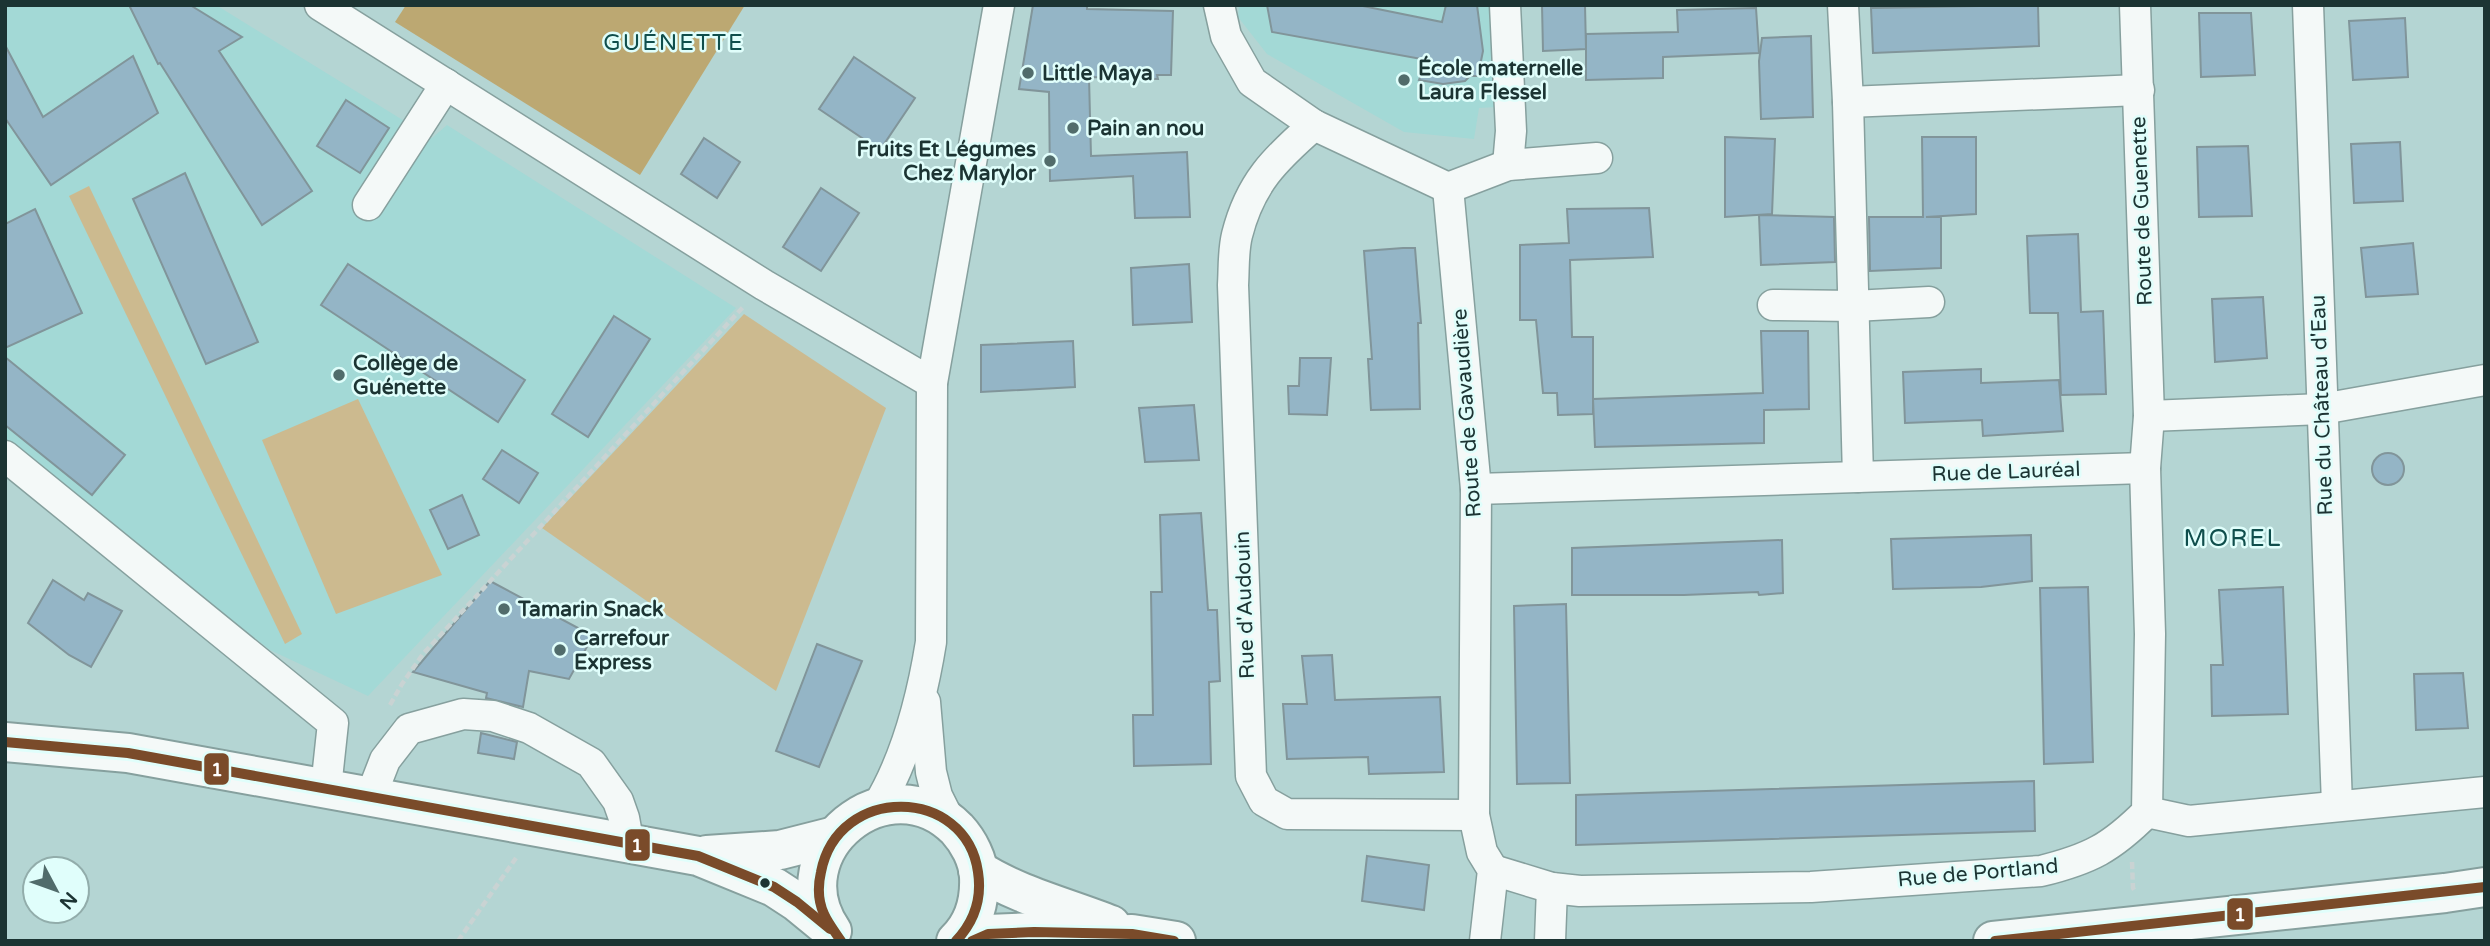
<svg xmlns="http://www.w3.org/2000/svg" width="2490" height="946" font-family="'Varela Round',sans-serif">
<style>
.built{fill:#a3d9d6}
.green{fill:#ccba8f}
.forest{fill:#bca872}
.building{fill:#94b5c6;stroke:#81959a;stroke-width:2}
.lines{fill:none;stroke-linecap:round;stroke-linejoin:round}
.minor-casing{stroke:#86a09e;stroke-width:33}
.major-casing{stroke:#86a09e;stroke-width:42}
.path{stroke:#c9d3d3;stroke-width:4.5;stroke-dasharray:7 3.5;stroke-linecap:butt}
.minor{stroke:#f4f9f8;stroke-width:30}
.major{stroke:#f4f9f8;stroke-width:38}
.bus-1-casing{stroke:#e0fefb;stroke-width:16}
.bus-1{stroke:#7a4b2a;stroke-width:10}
.poi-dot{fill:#516c6b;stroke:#e0fefb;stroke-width:2.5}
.bus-dot{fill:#1c3433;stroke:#e0fefb;stroke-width:2.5}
.labels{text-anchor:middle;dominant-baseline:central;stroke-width:5;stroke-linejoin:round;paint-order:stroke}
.poi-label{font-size:21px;font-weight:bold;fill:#1c3433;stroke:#e0fefb;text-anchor:start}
.street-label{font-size:21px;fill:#1c3433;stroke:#e0fefb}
.neighbourhood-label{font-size:23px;letter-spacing:2px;fill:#0f4e4c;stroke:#e0fefb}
.quarter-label{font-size:24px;letter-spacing:2px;fill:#0f4e4c;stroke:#e0fefb}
.line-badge{stroke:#e0fefb;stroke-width:2.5}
.badge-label{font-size:19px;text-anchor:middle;font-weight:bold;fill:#fff}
</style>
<rect width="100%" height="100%" fill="#b4d5d3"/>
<g class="built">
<path d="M5,5h211l216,133 15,-13 289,183 -368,388 -98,-46 -265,-208z"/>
<path d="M1239,5h253l5,102 -18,1 -5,31 -70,-7 -137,-78 -29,-37z"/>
</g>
<g class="green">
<path d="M89,186l213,448 -17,10 -216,-448z"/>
<path d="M744,314l142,94 -110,283 -234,-163z"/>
<path d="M358,399l84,176 -106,39 -74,-174z"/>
</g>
<path class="forest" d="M406,5h339l-105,170 -245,-153z"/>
<g class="building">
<path d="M129,5h61l52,32 -23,14 93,140 -50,34 -102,-162 -2,1z"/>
<path d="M1033,5h54v4l86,2 -2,64h-14l1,4 -69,-2 2,79 96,-4 3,65 -55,1 -2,-42 -83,5 -1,-89 -30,-3z"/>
<path d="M1267,5h91l84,17 4,-17h31l6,46 -5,25h-8l-5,5 -22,3 -24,-4 8,-20 -155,-28z"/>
<path d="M1542,5h43l1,44 -43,2z"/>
<path d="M2038,5l1,41 -166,7 -2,-45z"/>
<path d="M1756,8l3,45 -96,4v21l-77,2v-46l92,-2 -1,-22z"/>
<path d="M2199,13h52l4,62 -54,2z"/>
<path d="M2405,18l3,59 -55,3 -4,-59z"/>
<path d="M1811,36l2,81 -52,2 -2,-58 3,-23z"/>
<path d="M5,45l38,72 90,-61 25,57 -107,72 -46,-67z"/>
<path d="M854,57l61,41 -35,52 -61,-41z"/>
<path d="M346,100l43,28 -29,45 -43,-27z"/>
<path d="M1725,137l50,2 -3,75 -47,3z"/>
<path d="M1922,137h54v77l-50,3h15v51l-71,3 -1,-54h54z"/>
<path d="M704,138l36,24 -23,36 -36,-24z"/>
<path d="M2400,142l3,59 -49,2 -3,-59z"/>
<path d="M2248,146l4,70 -53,1 -2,-70z"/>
<path d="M185,173l73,169 -52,22 -73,-165z"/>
<path d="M821,188l38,25 -38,58 -38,-24z"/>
<path d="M1649,208l4,49 -83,3 2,77h21v77l-35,1 -1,-22h-14l-7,-73h-16v-75l49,-2 -2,-34z"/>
<path d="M35,209l47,104 -77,35v-124z"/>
<path d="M1759,215l75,2 1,45 -74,3z"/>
<path d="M2078,234l3,78 22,-1 3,83 -45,1 -3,-82h-28l-3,-77z"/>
<path d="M2413,243l5,51 -52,3 -5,-49z"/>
<path d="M1403,248h12l6,75h-3l2,86 -49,1 -3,-51h4l-8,-108z"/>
<path d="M348,264l177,116 -27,42 -177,-117z"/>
<path d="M1189,264l3,58 -59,3 -2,-57z"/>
<path d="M2263,297l4,61 -52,4 -3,-63z"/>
<path d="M614,316l36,23 -62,98 -36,-23z"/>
<path d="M1761,331h47l1,78 -45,1v33l-169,4 -2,-48 170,-6z"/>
<path d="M1073,341l2,46 -94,5v-47z"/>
<path d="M5,357l120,98 -33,40 -87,-70z"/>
<path d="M1300,358h31l-4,57 -38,-1 -1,-28h11z"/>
<path d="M1981,369v14l78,-3 4,51 -80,5 -1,-16 -77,3 -2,-51z"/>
<path d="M1194,405l5,55 -54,2 -6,-54z"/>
<path d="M502,450l36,23 -19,30 -36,-24z"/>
<circle cx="2388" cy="469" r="16"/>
<path d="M462,495l17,40 -31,14 -18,-39z"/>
<path d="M1201,513l7,97h9l3,71 -11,1 2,82 -77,2 -1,-51h20l-2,-123h11l-2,-77z"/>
<path d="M2031,535l1,46 -51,6 -88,2 -2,-50z"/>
<path d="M1782,540l1,53 -24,2 -1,-3 -74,3h-112v-47z"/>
<path d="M53,580l31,20 4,-7 34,18 -31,56 -22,-12 -41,-32z"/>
<path d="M490,581l103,55 -24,43 -40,-8 -6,36 -37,-9 1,-5 -74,-21z"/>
<path d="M2088,587l5,175 -49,2 -4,-176z"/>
<path d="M2283,587l5,127 -76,2 -1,-51h12l-4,-75z"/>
<path d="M1566,604l4,179 -53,1 -3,-178z"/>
<path d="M817,644l45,17 -43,106 -43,-16z"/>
<path d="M1332,655l3,45 105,-3 4,75 -75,2 -1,-17 -81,2 -4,-55h24l-5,-48z"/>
<path d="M2463,673l5,55 -52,2 -2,-56z"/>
<path d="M481,733l36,9 -3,17 -36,-6z"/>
<path d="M2034,781l1,50 -459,14v-50z"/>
<path d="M1367,856l62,9 -5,45 -62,-9z"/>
</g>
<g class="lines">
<g class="minor-casing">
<g id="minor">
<path d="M320,5l444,280 168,98"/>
<path d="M1219,5l7,31 26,46 62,43 134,63"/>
<path d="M1505,5l6,126 -3,34"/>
<path d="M1843,5l5,97 10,375"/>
<path d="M2308,5l29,800"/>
<path d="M1848,102l291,-12"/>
<path d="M1314,125c-39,34 -64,58 -77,110 -4,16 -3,34 -4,50l18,491 13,25 23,13 187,1"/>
<path d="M1448,188l28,301 -2,326 8,37 11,18 -8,71"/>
<path d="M1448,188l60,-23 89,-7"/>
<path d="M368,205l78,-121"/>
<path d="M1773,305l81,1 75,-4"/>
<path d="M2149,416l173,-7 163,-29"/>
<path d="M5,456l328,267 -7,65"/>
<path d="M1476,489l669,-21"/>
<path d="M925,702l6,70 6,24 13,26"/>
<path d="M371,796l14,-36 24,-31 54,-15 30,2 36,12 62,35 27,38 6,17 5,28"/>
<path d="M877,807c30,-49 45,-109 54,-165l1,-259 67,-378"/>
<path d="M2147,812l42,9 296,-29"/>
<path d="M1493,870l59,18 28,3 231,-4 230,-16c49,-12 70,-23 106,-59l3,-178 -5,-166 4,-52 -14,-411"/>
<path d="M1550,941l2,-53"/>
</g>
</g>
<g class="major-casing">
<g id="major">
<path d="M5,742l123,11 570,103 76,31 23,15 33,27"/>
<path d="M707,855l73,-5 55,-14"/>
<path d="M978,870c41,26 88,37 133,55"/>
<path d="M832,931c-55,-80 56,-172 125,-102 12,13 21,31 22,48 1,24 -5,47 -23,64"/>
<path d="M971,941l17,-7 46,-2 66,3 32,-1 44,7"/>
<path d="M1993,941l452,-48 40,-6"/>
</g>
</g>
<g class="path">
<path d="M390,705l12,-21 21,-30 321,-348"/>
<path d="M2132,862l1,26 2,3"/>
<path d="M458,941l58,-83"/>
</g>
<use href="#minor" class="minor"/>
<use href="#major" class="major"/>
<g class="bus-1-casing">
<g id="bus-1">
<path d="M5,742l123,11 570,103 76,31 23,15 33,27"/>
<path d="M841,941c-6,-9 -13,-18 -17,-27 -6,-13 -6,-29 -3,-42 17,-88 145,-86 157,0 4,26 -4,50 -22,69"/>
<path d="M972,941l16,-7 46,-2 98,2 42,7"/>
<path d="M1995,941l490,-54"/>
</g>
</g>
<use href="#bus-1" class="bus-1"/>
</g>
<g class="poi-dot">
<circle cx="1028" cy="73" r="7"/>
<circle cx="1404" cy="80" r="7"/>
<circle cx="1073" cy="128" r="7"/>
<circle cx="1050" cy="161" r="7"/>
<circle cx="339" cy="375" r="7"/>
<circle cx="504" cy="609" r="7"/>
<circle cx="560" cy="650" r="7"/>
</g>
<circle class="bus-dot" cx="765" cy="883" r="6"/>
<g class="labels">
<g class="poi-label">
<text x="1418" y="68">École maternelle<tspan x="1418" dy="24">Laura Flessel</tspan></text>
<text x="1042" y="73">Little Maya</text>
<text x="1087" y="128">Pain an nou</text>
<text x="1036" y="149" text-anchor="end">Fruits Et Légumes<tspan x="1036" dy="24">Chez Marylor</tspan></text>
<text x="353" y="363">Collège de<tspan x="353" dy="24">Guénette</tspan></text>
<text x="518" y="609">Tamarin Snack</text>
<text x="574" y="638">Carrefour<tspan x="574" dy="24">Express</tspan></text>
</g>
<g class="street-label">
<text transform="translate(2142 211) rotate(-92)">Route de Guenette</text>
<text transform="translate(2322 405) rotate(-92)">Rue du Château d'Eau</text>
<text transform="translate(1467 413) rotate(-94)">Route de Gavaudière</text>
<text transform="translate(2006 472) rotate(-2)">Rue de Lauréal</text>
<text transform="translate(1245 605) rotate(-92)">Rue d'Audouin</text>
<text transform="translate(1978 873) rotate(-5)">Rue de Portland</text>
</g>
<g class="neighbourhood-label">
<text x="674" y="43">GUÉNETTE</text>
</g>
<g class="quarter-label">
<text x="2233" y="538">MOREL</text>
</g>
</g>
<g class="line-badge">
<rect x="203" y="752" width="27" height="34" rx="7" fill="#7a4b2a"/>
<rect x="624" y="828" width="27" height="34" rx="7" fill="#7a4b2a"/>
<rect x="2226" y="897" width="28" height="34" rx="7" fill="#7a4b2a"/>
</g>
<g class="badge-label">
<text x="217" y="776">1</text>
<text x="637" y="852">1</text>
<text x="2240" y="921">1</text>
</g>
<rect width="2490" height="946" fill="none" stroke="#1c3433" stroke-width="14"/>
<g transform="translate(56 890) rotate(131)"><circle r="33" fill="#e0fefb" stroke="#92adab" stroke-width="2"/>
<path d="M0-5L12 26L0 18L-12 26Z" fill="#516c6b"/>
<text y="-10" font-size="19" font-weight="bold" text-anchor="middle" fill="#1c3433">N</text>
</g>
</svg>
